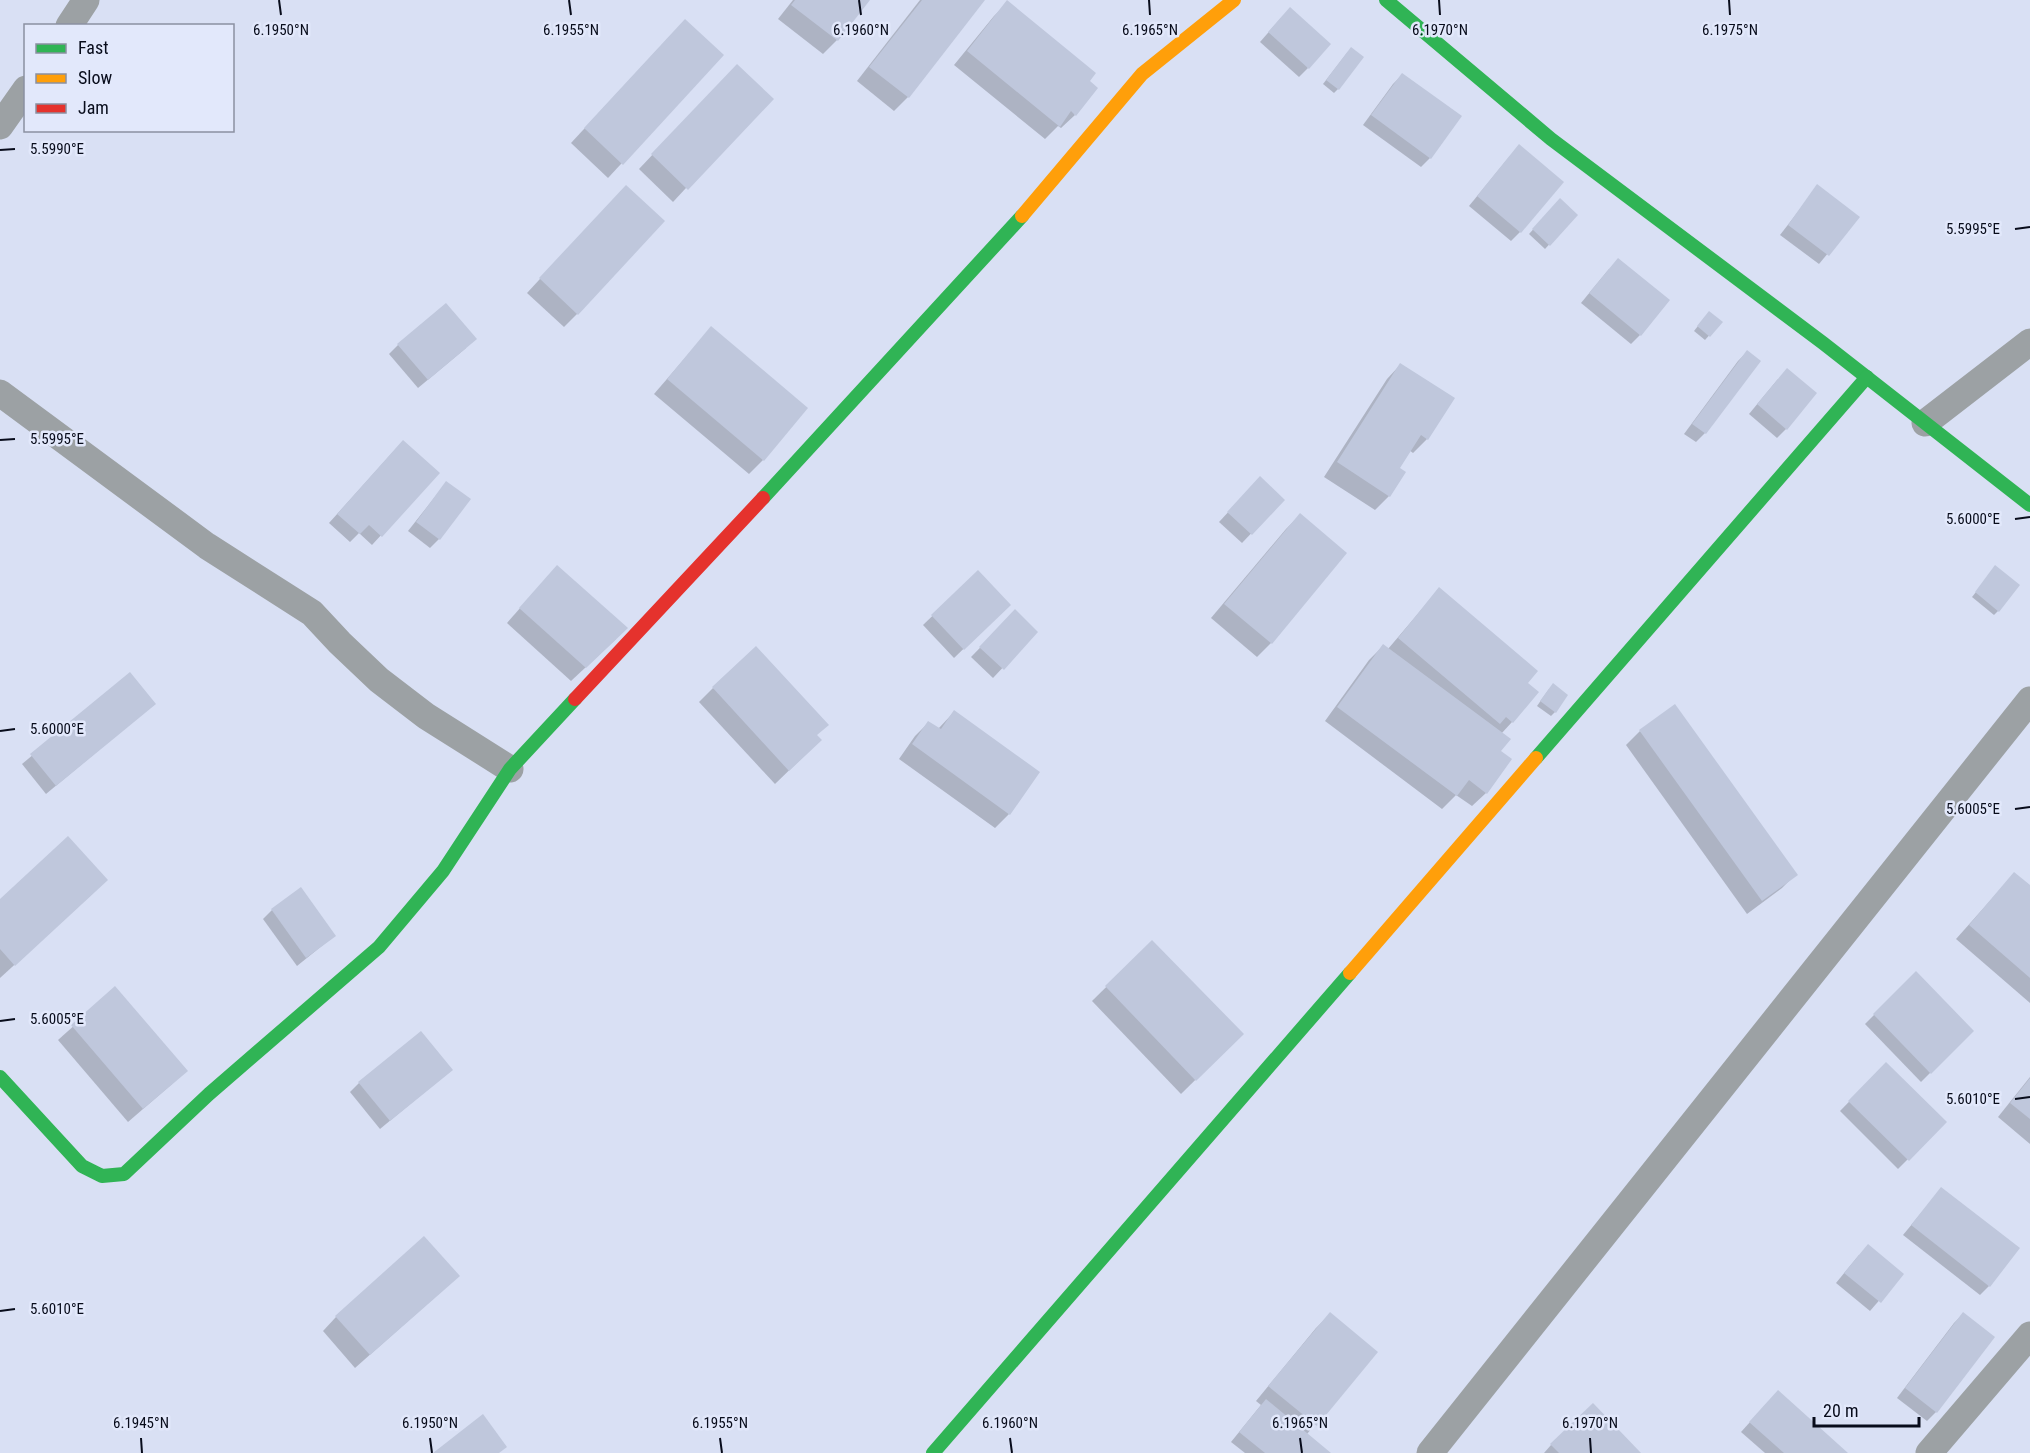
<svg xmlns="http://www.w3.org/2000/svg" width="2030" height="1453" font-family="'Roboto Condensed',sans-serif">
<style>
.shadow{fill:#0003}
.building{fill:#bfc7dc}
.lines{fill:none;stroke-linecap:round;stroke-linejoin:round}
.street{stroke:#9ca1a4;stroke-width:27}
.fast{stroke:#30b455;stroke-width:14}
.slow{stroke:#ff9f0a;stroke-width:14}
.jam{stroke:#e5322d;stroke-width:14}
.ticks{fill:none;stroke:#080c1b;stroke-width:2}
.ticks-label{font-size:15px;text-anchor:middle;fill:#080c1b;stroke:#e2e8fb;stroke-width:5;stroke-linejoin:round;paint-order:stroke}
</style>
<rect width="100%" height="100%" fill="#d9e0f4"/>
<g class="shadow">
<path d="M793,0h75l-31,40 -14,14 -45,-35z"/>
<path d="M920,0h63l-75,97 -14,14 -37,-30z"/>
<path d="M1008,2l67,113 -14,13 -3,-2 -13,13 -91,-74 40,-49z"/>
<path d="M1281,18l27,50 -9,9 -39,-35z"/>
<path d="M672,34l50,21 -114,123 -37,-35z"/>
<path d="M1347,53l-9,36 -4,4 -11,-9z"/>
<path d="M1402,75l28,83 -9,9 -58,-42 30,-41z"/>
<path d="M723,80l-37,108 -13,14 -34,-33z"/>
<path d="M1510,156l10,76 -9,9 -42,-35z"/>
<path d="M1818,186l40,31 -39,47 -39,-29z"/>
<path d="M1560,200l16,15 -31,34 -16,-15z"/>
<path d="M612,201l-35,113 -13,13 -37,-34z"/>
<path d="M1609,269l31,66 -9,9 -50,-41z"/>
<path d="M1705,317l16,5 -16,18 -11,-9z"/>
<path d="M711,328l52,132 -14,14 -95,-80z"/>
<path d="M398,345l68,3 -48,40 -29,-34z"/>
<path d="M1747,352l-42,81 -9,9 -12,-8 54,-73z"/>
<path d="M1400,365l27,74 -14,14 -4,-3 -11,18 -9,28 -14,14 -51,-33 63,-98z"/>
<path d="M1778,379l8,50 -9,9 -28,-24z"/>
<path d="M394,451l44,22 -66,72 -13,-12 -9,9 -21,-19z"/>
<path d="M1260,478l23,22 -41,43 -23,-21z"/>
<path d="M446,483l-7,56 -9,9 -22,-17z"/>
<path d="M1300,515l-29,128 -14,14 -46,-39 75,-89z"/>
<path d="M978,572l31,33 -55,53 -31,-33z"/>
<path d="M1992,572l6,39 -4,4 -22,-18z"/>
<path d="M544,581l72,58 -45,42 -64,-58z"/>
<path d="M1439,589l87,94 -14,39 -11,12 -2,18 -13,41 -14,13 -16,-11 -14,14 -117,-88 44,-61 14,-14 5,3z"/>
<path d="M1015,612l21,20 -43,46 -22,-21z"/>
<path d="M130,674l24,30 -108,90 -24,-30z"/>
<path d="M713,688l103,48 -10,18 -31,30 -76,-82z"/>
<path d="M1549,689l6,23 -4,4 -14,-10z"/>
<path d="M954,712l55,102 -14,14 -96,-69 16,-23 13,-13 10,6z"/>
<path d="M1640,731l156,143 -14,14 -35,26 -121,-169z"/>
<path d="M2014,874l16,13v116l-74,-64z"/>
<path d="M92,894l-92,84v-77z"/>
<path d="M272,910l62,26 -37,30 -34,-47z"/>
<path d="M1152,942l90,92 -61,60 -89,-93z"/>
<path d="M1916,973l56,58 -51,51 -56,-58z"/>
<path d="M115,989l57,95 -44,38 -70,-82z"/>
<path d="M1886,1064l59,58 -47,47 -58,-58z"/>
<path d="M451,1070l-71,59 -30,-37 9,-9z"/>
<path d="M2030,1077v67l-32,-27z"/>
<path d="M1941,1189l48,97 -9,9 -77,-60z"/>
<path d="M1859,1255l43,19 -32,37 -34,-28z"/>
<path d="M444,1289l-89,79 -32,-37 13,-14z"/>
<path d="M1330,1314l46,38 -69,82 22,19h-84l-14,-11 30,-37 -5,-4 60,-73z"/>
<path d="M1963,1314l30,23 -57,75 -9,9 -30,-23 57,-75z"/>
<path d="M1769,1401l77,52h-81l-24,-21z"/>
<path d="M1551,1445l88,8h-95z"/>
</g>
<g class="building">
<path d="M795,0h75l-32,41 -47,-36z"/>
<path d="M922,0h63l-76,98 -40,-31z"/>
<path d="M1007,0l89,73 -6,8 8,7 -22,28 -5,-5 -11,16 -93,-76z"/>
<path d="M1290,7l41,37 -22,25 -41,-37z"/>
<path d="M685,19l39,36 -101,110 -39,-37z"/>
<path d="M1351,47l13,10 -25,33 -13,-10z"/>
<path d="M737,64l37,35 -86,91 -37,-36z"/>
<path d="M1402,73l60,43 -31,43 -60,-44z"/>
<path d="M1519,144l45,38 -43,51 -44,-37z"/>
<path d="M1817,184l43,33 -31,39 -41,-31z"/>
<path d="M626,185l39,36 -87,94 -39,-37z"/>
<path d="M1560,198l18,17 -28,31 -18,-17z"/>
<path d="M1618,258l52,42 -29,36 -52,-43z"/>
<path d="M446,303l31,36 -49,41 -31,-36z"/>
<path d="M1709,311l14,11 -13,15 -13,-11z"/>
<path d="M711,326l97,82 -44,53 -97,-82z"/>
<path d="M1747,350l14,11 -55,73 -14,-10z"/>
<path d="M1400,363l55,35 -27,42 -7,-5 -21,33 6,4 -16,25 -53,-35z"/>
<path d="M1787,368l30,25 -30,37 -30,-26z"/>
<path d="M403,440l37,33 -58,64 -13,-12 -9,9 -23,-20z"/>
<path d="M1260,476l25,24 -33,35 -25,-23z"/>
<path d="M446,481l25,18 -31,41 -24,-18z"/>
<path d="M1300,513l47,40 -75,91 -48,-40z"/>
<path d="M557,565l71,63 -42,40 -67,-60z"/>
<path d="M1995,565l25,20 -21,27 -24,-20z"/>
<path d="M978,570l33,35 -47,45 -33,-35z"/>
<path d="M1439,587l99,84 -10,12 11,9 -26,31 -7,-6 -6,7 -102,-86z"/>
<path d="M1015,609l23,23 -34,38 -25,-23z"/>
<path d="M1383,644l128,95 -10,12 11,8 -25,35 -18,-14 -12,16 -120,-89z"/>
<path d="M756,646l73,79 -12,10 5,5 -33,31 -77,-84z"/>
<path d="M130,672l26,32 -100,82 -26,-32z"/>
<path d="M1553,683l15,12 -12,18 -16,-12z"/>
<path d="M1675,704l123,171 -36,26 -123,-171z"/>
<path d="M954,710l86,62 -30,43 -98,-71 16,-23 13,8z"/>
<path d="M68,836l40,44 -93,86 -15,-17v-50z"/>
<path d="M2014,872l16,13v93l-61,-53z"/>
<path d="M301,887l35,49 -30,22 -35,-49z"/>
<path d="M1152,940l92,94 -48,47 -91,-95z"/>
<path d="M1916,971l58,60 -43,43 -58,-60z"/>
<path d="M115,986l73,85 -45,38 -72,-84z"/>
<path d="M421,1031l32,39 -63,51 -32,-39z"/>
<path d="M1886,1062l61,60 -38,39 -61,-60z"/>
<path d="M2030,1078v41l-20,-16z"/>
<path d="M1941,1187l79,61 -30,39 -79,-62z"/>
<path d="M424,1236l36,40 -90,79 -35,-39z"/>
<path d="M1868,1244l36,30 -23,29 -37,-30z"/>
<path d="M1330,1312l48,40 -61,74 -49,-40z"/>
<path d="M1963,1312l32,25 -58,76 -32,-25z"/>
<path d="M1778,1390l70,63h-64l-35,-31z"/>
<path d="M1266,1399l65,54h-66l-26,-21z"/>
<path d="M1593,1403l48,50h-82l-9,-9z"/>
<path d="M483,1414l24,33 -8,6h-66z"/>
</g>
<g class="lines">
<g class="street">
<path d="M69,26l17,-26"/>
<path d="M0,126l26,-37"/>
<path d="M0,393l207,153 105,67 28,30 39,37 47,36 84,53"/>
<path d="M1925,423l105,-81"/>
<path d="M1430,1453l600,-753"/>
<path d="M1929,1453l101,-118"/>
</g>
<g class="fast">
<path d="M1386,0l165,139 272,204 207,162"/>
<path d="M763,498l259,-282"/>
<path d="M1536,758l331,-381"/>
<path d="M0,1077l82,89 20,10 22,-2 85,-80 170,-147 64,-76 67,-102 65,-70"/>
<path d="M933,1453l417,-480"/>
</g>
<g class="slow">
<path d="M1022,216l120,-142 92,-74"/>
<path d="M1350,973l186,-215"/>
</g>
<path class="jam" d="M575,699l188,-201"/>
</g>
<path class="ticks" d="M279,0l2,15M569,0l2,15M859,0l2,15M1149,0l1,15M1439,0l1,15M1729,0l1,15M0,150l15,-1M2015,229l15,-2M0,440l15,-1M2015,519l15,-2M0,731l15,-2M2015,809l15,-2M0,1021l15,-2M2015,1099l15,-2M0,1311l15,-2M141,1438l1,15M430,1438l2,15M720,1438l2,15M1010,1438l2,15M1300,1438l2,15M1590,1438l1,15"/>
<g class="ticks-label">
<text x="281" y="35">6.1950°N</text>
<text x="571" y="35">6.1955°N</text>
<text x="861" y="35">6.1960°N</text>
<text x="1150" y="35">6.1965°N</text>
<text x="1440" y="35">6.1970°N</text>
<text x="1730" y="35">6.1975°N</text>
<text x="57" y="154">5.5990°E</text>
<text x="1973" y="234">5.5995°E</text>
<text x="57" y="444">5.5995°E</text>
<text x="1973" y="524">5.6000°E</text>
<text x="57" y="734">5.6000°E</text>
<text x="1973" y="814">5.6005°E</text>
<text x="57" y="1024">5.6005°E</text>
<text x="1973" y="1104">5.6010°E</text>
<text x="57" y="1314">5.6010°E</text>
<text x="141" y="1428">6.1945°N</text>
<text x="430" y="1428">6.1950°N</text>
<text x="720" y="1428">6.1955°N</text>
<text x="1010" y="1428">6.1960°N</text>
<text x="1300" y="1428">6.1965°N</text>
<text x="1590" y="1428">6.1970°N</text>
</g>
<rect x="24" y="24" width="210" height="108" fill="#e2e8fb" stroke="#8b90a1" stroke-width="1.5"/>
<rect x="36" y="44" width="30" height="9" fill="#30b455" stroke="#8b90a1" stroke-width="1.5"/>
<text x="78" y="54" font-size="18" fill="#080c1b">Fast</text>
<rect x="36" y="74" width="30" height="9" fill="#ff9f0a" stroke="#8b90a1" stroke-width="1.5"/>
<text x="78" y="84" font-size="18" fill="#080c1b">Slow</text>
<rect x="36" y="104" width="30" height="9" fill="#e5322d" stroke="#8b90a1" stroke-width="1.5"/>
<text x="78" y="114" font-size="18" fill="#080c1b">Jam</text>
<path d="M1814 1417v9h105v-9" fill="none" stroke="#080c1b" stroke-width="3"/>
<text x="1823" y="1417" font-size="18" fill="#080c1b" stroke="#e2e8fb" stroke-width="4.5" paint-order="stroke">20 m</text>
</svg>
